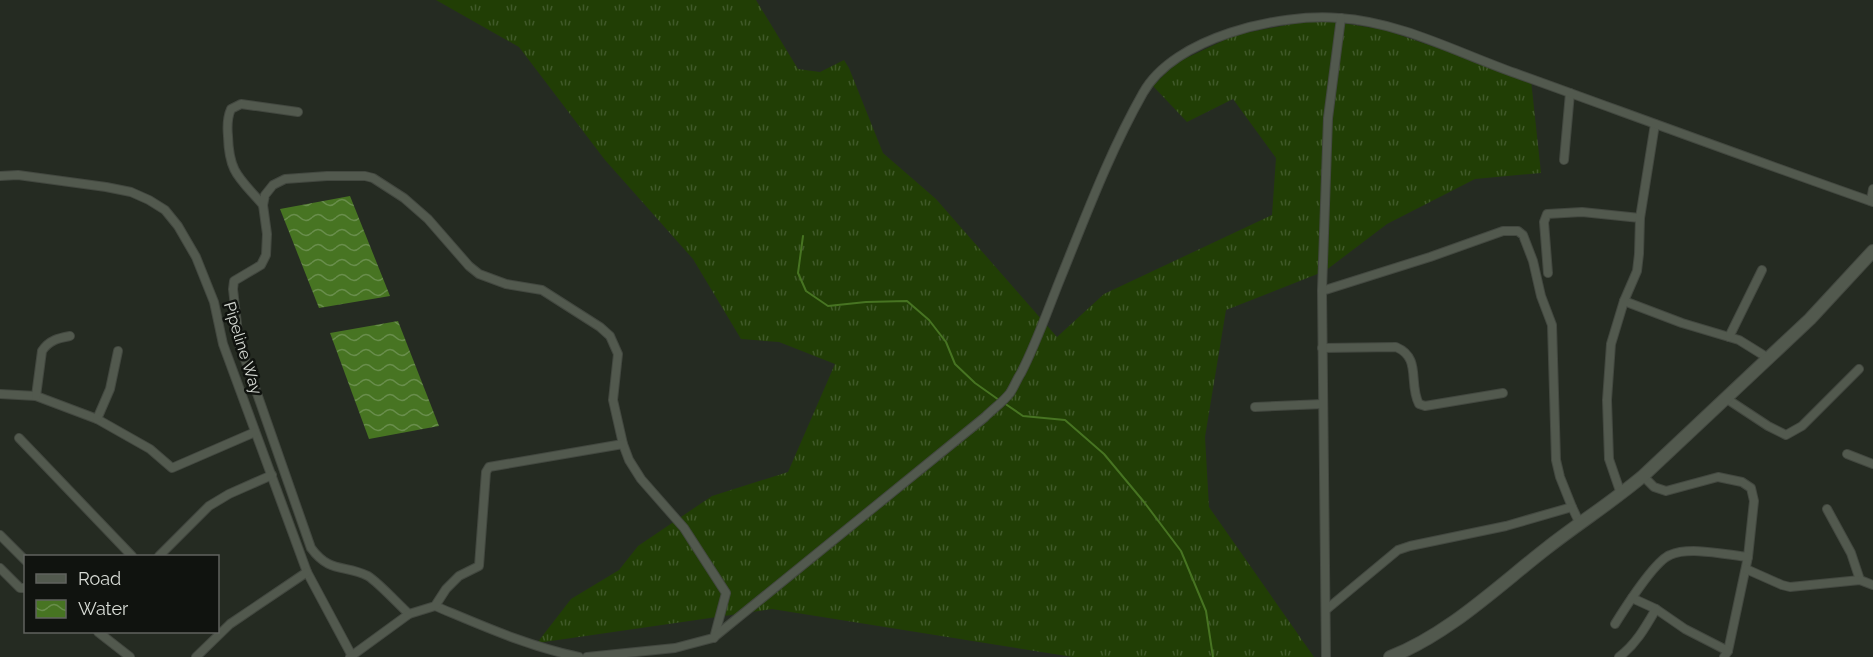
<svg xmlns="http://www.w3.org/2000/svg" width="1873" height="657" font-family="Raleway,sans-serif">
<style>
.grass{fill:url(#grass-tufts)}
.water{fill:url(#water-waves)}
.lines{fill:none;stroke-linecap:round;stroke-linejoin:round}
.stream{stroke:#477422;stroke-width:2}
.street-casing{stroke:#434840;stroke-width:10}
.secondary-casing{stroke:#434840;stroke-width:14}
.street{stroke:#52594e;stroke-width:8}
.secondary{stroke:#52594e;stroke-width:12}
.labels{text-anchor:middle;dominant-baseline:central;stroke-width:5;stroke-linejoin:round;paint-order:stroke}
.street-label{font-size:16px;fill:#d8dcd6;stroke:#10130f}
</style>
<defs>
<pattern id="grass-tufts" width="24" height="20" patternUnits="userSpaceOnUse" patternTransform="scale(1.5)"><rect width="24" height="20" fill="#213e05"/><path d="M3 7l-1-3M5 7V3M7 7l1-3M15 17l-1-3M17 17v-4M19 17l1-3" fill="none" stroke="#405929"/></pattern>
<pattern id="water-waves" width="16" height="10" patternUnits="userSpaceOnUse" patternTransform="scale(1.5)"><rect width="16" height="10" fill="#477422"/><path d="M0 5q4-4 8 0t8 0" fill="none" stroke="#698e4c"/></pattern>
</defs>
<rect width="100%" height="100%" fill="#252b22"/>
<path class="grass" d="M436,0h320l42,69 22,3 24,-12 5,8 34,85 53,46 121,138 47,-43 168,-79 4,-57 -43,-59 -46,23 -34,-36 23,-23 59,-28 83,-16 67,11 146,50 10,93 -66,6 -88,45 -62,47 -99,39 -21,127 4,70 105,150h-241l-301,-48 -235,34 34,-44 48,-29 19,-24 74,-50 76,-24 47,-108 -56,-22 -38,-3 -48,-80 -88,-99 -86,-113z"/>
<g class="water">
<path d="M350,196l40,100 -71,12 -39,-99z"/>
<path d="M398,321l41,105 -70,13 -39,-106z"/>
</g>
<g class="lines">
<g class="stream">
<path d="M803,236l-5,37 8,18 22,15 38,-4 41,-1 22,19 17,22 9,22 20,19 24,17"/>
<path d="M1004,403l19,13 42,4 39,34 40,48 37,49 25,60 7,46"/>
</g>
<g class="street-casing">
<g id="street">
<path d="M1564,160l6,-67"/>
<path d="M0,176l18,-1 88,12 25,5 18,8 16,10 13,16 18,31 18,45 9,42 84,228 45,84"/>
<path d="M1871,201l2,-12"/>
<path d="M263,205c-23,-27 -34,-31 -35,-69 -1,-10 -1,-18 3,-27l10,-5 57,8"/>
<path d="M1548,273l-4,-51 3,-8 35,-2 58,6"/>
<path d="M1322,291l108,-34 73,-26h15l5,4 10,26 8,35 11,29 4,135 4,17 12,30"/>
<path d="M1624,301l58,22 57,17 29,18"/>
<path d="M1729,337l33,-67"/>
<path d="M1322,348l74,-1c26,11 12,36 23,57l6,2 78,-13"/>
<path d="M0,394l36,2 61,23 53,30 22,19 83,-36"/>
<path d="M36,396l6,-45c7,-11 17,-13 28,-15"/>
<path d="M1727,399l41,27 18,9 16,-9 57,-57"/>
<path d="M1255,407l68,-3"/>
<path d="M97,419l13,-30 8,-38"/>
<path d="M19,438l113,118"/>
<path d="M1847,454l26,10"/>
<path d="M1643,476l11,11 12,4 52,-14 24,5 9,6 3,13 -6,56 -20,94 -4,6"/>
<path d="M1621,494l-12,-35 -2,-59 4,-56 13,-43 13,-30 2,-17 1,-36 15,-94"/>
<path d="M1827,509l24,44 9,27"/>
<path d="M0,535l26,26"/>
<path d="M159,556l50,-50 20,-12 43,-19"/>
<path d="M0,568l20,20h6"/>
<path d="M1746,569l36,16 8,2 70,-7 13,5"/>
<path d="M1632,598l24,11 29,20 43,22"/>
<path d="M435,606c48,20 92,40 144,51"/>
<path d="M1327,609l71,-59 12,-4 96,-20 66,-19 7,15"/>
<path d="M409,614c-11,-10 -30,-31 -41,-38 -23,-12 -38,-2 -57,-28l-72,-206 -6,-53 1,-8 27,-16 5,-10 1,-21 -4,-29 2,-10 8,-10 12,-6 42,-3h38l8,2 31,20 24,21 41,47 10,8 27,10 36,6 58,37 10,9 8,18 -5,46 10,44 6,16 12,19 43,49 42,65 -12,45"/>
<path d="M1615,624c10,-16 40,-63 55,-69 20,-9 57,0 78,2"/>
<path d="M98,632l32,25"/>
<path d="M196,657l34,-33 77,-52"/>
<path d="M350,657l59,-43 26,-8 11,-17 13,-13 20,-10 7,-94 3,-5 134,-23"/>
<path d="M587,657l88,-9 38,-10 272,-221c8,-8 18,-15 25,-24 4,-6 7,-14 11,-20 15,-29 26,-61 38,-91 26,-64 50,-129 84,-189 31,-56 137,-80 196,-75 62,4 119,35 176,55 119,43 238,87 358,129"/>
<path d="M1326,657l-4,-366 6,-173 13,-100"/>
<path d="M1619,657c17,-13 26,-29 37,-48"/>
</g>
</g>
<g class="secondary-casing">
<path id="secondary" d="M1390,657c59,-23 108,-71 157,-109 32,-25 65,-46 96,-72l167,-157 63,-68"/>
</g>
<use href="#street" class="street"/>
<use href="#secondary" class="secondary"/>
</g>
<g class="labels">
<g class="street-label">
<text transform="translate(243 348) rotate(73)">Pipeline Way</text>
</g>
</g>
<rect x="24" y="555" width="195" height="78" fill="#10130f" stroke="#60635f" stroke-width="1.5"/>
<rect x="36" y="574" width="30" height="9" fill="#52594e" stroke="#60635f" stroke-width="1.5"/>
<text x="78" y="585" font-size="18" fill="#d8dcd6">Road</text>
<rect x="36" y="600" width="30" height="18" fill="url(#water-waves)" stroke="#60635f" stroke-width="1.5"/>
<text x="78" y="615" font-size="18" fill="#d8dcd6">Water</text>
</svg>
